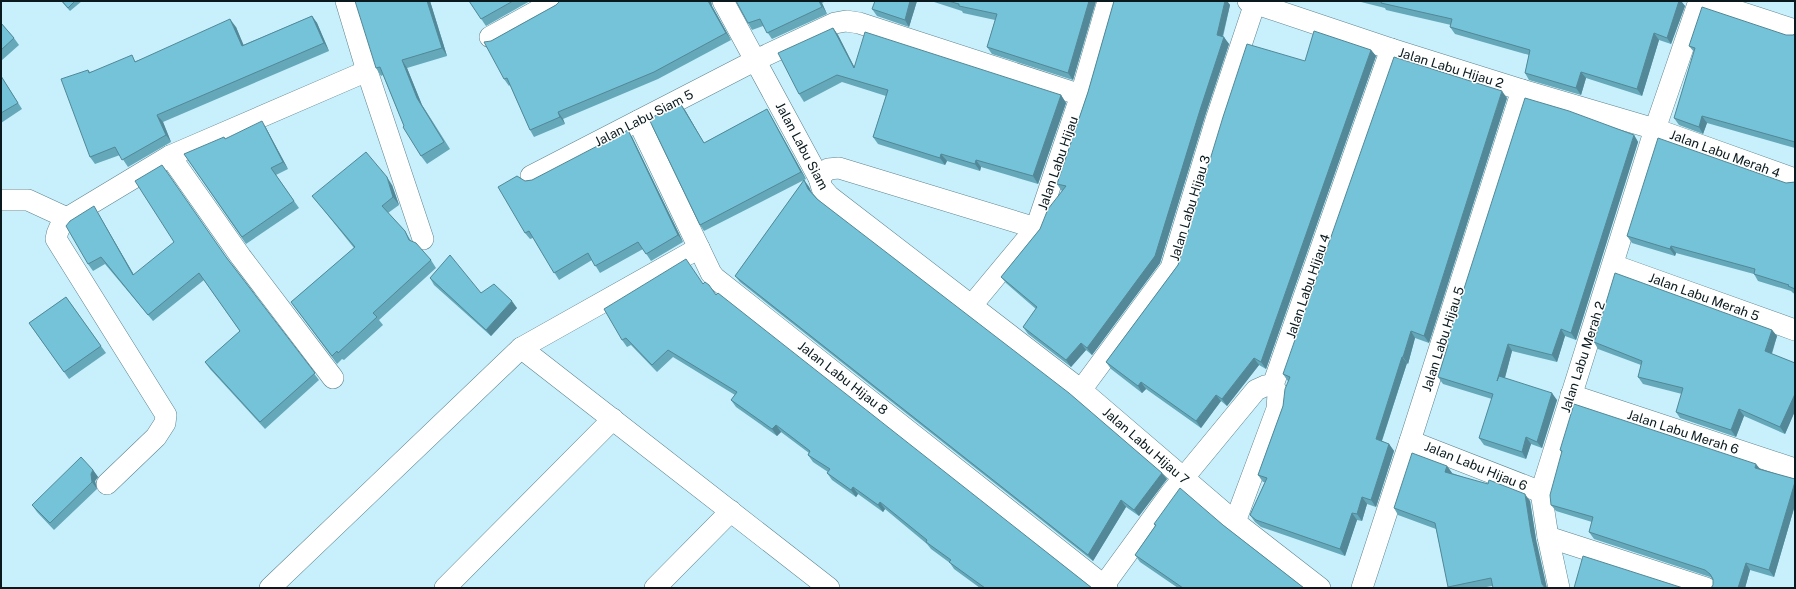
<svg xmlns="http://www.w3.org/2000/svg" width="1796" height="589" font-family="'Public Sans',sans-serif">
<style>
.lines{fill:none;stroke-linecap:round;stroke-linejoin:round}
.minor-casing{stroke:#5d838e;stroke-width:22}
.minor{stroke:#fff;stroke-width:21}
.wall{fill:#65a8ba}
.shaded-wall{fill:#528897}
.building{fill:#75c3d8;stroke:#528897}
.labels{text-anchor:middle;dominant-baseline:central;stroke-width:3;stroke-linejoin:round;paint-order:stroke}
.street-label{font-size:13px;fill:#09191d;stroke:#fff}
</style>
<rect width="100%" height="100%" fill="#c7f0fc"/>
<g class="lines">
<g class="minor-casing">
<g id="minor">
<path d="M346,1l21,70 56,168"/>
<path d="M723,1l96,177 3,10 7,8 252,194 154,132 85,66"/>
<path d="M1248,1l143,48 131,41 133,39 140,50"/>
<path d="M1706,1l89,29"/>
<path d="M490,37l65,-36"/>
<path d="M638,121l73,152 4,5 392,310"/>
<path d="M170,156l71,101 92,121"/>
<path d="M531,176l225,-116 79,-37 11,-2 13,2 222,72"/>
<path d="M819,178l9,-9 11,-1 197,60"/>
<path d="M1,200h27l39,18"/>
<path d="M1613,265l182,65"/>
<path d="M972,305l64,-77 45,-133 27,-94"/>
<path d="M521,348l308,240"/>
<path d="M1081,390l90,-122 45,-148 39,-117"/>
<path d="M1571,395l224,74"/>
<path d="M1410,441l131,51"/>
<path d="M107,484l49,-47 9,-14 1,-8 -110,-176c1,-9 5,-15 11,-21l103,-62 197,-85"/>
<path d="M1235,522l42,-113 1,-15 -5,-9 118,-336"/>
<path d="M1548,537l158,51"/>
<path d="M1104,585l67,-92 85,-103 9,-4 8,-1"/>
<path d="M270,588l251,-240 178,-100"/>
<path d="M445,588l168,-169"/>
<path d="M655,588l76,-77"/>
<path d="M1362,588l48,-147 112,-351"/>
<path d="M1559,588l-11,-51 -7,-45 114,-363 44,-128"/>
</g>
</g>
<use href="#minor" class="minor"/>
</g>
<g class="wall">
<path d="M61,1h21l-12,10z"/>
<path d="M430,1l17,55 -40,12 15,37 28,44 -23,15 -6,-8 -17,-30 -21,-51 -2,1 -5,-8z"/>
<path d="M469,1h61l-44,25z"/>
<path d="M560,1h151l1,5 19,34 -73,39 -95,40 2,5 -31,13 -4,-7 -20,-45 -1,1 -5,-7 -13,-38 65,-36z"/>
<path d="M736,1h90l-4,2 5,11 -55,25 -9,-13 -11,4 -4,-7z"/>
<path d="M917,1l-8,26 -32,-11 -5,-7z"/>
<path d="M931,1h165l-23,79 -81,-26 -5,-7 8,-27 -32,-7 -1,-2z"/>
<path d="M1114,1h113l3,4 -7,32 6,7 -24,72 -45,147 -68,92 -6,-5 -15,17 -43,-33 -5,-7 13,-18 -30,-26 -5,-6 39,-48 22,-38 -1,-1 -4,-6 31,-92z"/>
<path d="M1357,1h324l4,5 -14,38 -12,-4 -17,56 -56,-18 -5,17 -52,-15 -4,-7 4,-18 -74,-21 -5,-7 1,-2 -65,-15 -1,-2z"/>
<path d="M312,16l5,7 12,28 -166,71 8,20 -43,25 -8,-12 -25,9 -5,-7 -2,-87 2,2 46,-11 100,-34 7,18z"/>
<path d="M1,23l13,15 5,7 -18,16z"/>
<path d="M833,28l5,7 16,32 207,28 5,8 -28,81 -57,-17 -1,4 -33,-10 -2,4 -67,-21 -5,-7 13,-41 -44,-14 -38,20 -5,-8z"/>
<path d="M1795,34v114l-88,-25 -4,11 -24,-9 -5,-7 20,-66 -5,-6 97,-11h7z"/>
<path d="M1371,50l5,6 -110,313 -7,-4 -32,41 -6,-5 -20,27 -55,-39 -4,4 -31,-24 -5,-7 72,-97 127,-204z"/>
<path d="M1,76l21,33 -21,14z"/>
<path d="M1507,98l-78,245 -14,-5 -7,26 -1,-1 -25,78 7,3 5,7 -18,56 -9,-3 -5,17 -5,-1 -12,36 -84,-29 -6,-5 -5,-7 15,-33h-2l-5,-7 25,-69 5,-25 -1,-1 -4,-6z"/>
<path d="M767,109l4,7 35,63 -2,1 5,7 3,6 5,6 350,280 -28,37 -13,-9 -33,54 -353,-279 -5,-6 69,-96 -100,51 -4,-6 -15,-115 19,33z"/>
<path d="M266,128l22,41 -12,6 23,33 -53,36 -62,-90 41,-15z"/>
<path d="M1634,135l4,7 -62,198 -11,-4 -8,26 -45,-11 -7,27 52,22 -15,48 -11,-4 -5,15 -42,-14 -5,-7 13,-39 -49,-15 -5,-7 10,-30 -2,-2z"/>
<path d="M632,137l51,105 -32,19 -8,-12 -43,24 -8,-13 -33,20 -26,-42 -3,1 -5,-6v-52l7,-1z"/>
<path d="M1795,182v112l-2,-1 -2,-2 -33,-10 -4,-7 -78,-21 -1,3 -43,-13 -5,-7 159,-53z"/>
<path d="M392,185l7,20 -11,8 17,18 6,10 20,19 5,8 -57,52 4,5 -39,35 -2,-1 -5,5 -46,-62 63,-54 -36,-45 -6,-7z"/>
<path d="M98,213l36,62 92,-18 93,123 -54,49 -55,-60 -5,-7 35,-31 -36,-51 -51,41 -48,-57 -12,7 -5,-7z"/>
<path d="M430,278l51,15 36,15 -26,28 -57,-51z"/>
<path d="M703,284l13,11 376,293h-112l-26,-19 -4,-6 -19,-14 -4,-5 -42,-35 -2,3 -25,-18 -2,3 -24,-17 -5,-7 1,-1 -15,-10 -5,-7 1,-2 -28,-21 -4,4 -41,-29 -5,-7 4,-5 -62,-38 -16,15 -26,-27 -4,2 -5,-7z"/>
<path d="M66,297l40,56 -37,26 -40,-56z"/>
<path d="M1772,330l5,6 -5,18 23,9v48l-10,23 -41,-18 -8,21 -56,-19 -4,-6 6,-18 -39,-10 -5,-7 3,-12 -43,-16 -4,-7z"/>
<path d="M1560,450l201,20 34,9v26l-21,72 -24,-7 -5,18h-34l2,-3v-6l-3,-2 -116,-38 -5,-7 3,-10 -36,-11 -5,-6 11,-52z"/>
<path d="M1447,466l5,7 78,28 6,38 -44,47 -11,2h-32l-13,-59 -38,-14 -4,-7z"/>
<path d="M93,470l5,7 -3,4 2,8 -43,41 -17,-18 -5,-7z"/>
<path d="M1154,524l69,1 81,63h-126l-38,-26 -5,-7 20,-29z"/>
</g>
<g class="shaded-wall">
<path d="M427,1h3l17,55 -5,-8z"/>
<path d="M708,1h3l1,5 19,34 -5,-7z"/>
<path d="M819,1h1l2,2 5,11z"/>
<path d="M910,1h7l-8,26 -4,-7z"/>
<path d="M1089,1h7l-23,79 -5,-7z"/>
<path d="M1225,1h2l3,4 -9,37 -4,-7z"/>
<path d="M1676,1h5l4,5 -14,38 -4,-6z"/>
<path d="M312,16l5,7 12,28 -5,-8z"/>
<path d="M230,19l6,8 11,26 -5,-7z"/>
<path d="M833,28l5,7 21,41 -5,-8z"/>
<path d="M1654,33l5,7 -17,56 -5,-7z"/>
<path d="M1224,37l5,7 -24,72 -45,147 -68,92 -5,-7 113,-238z"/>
<path d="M1371,50l5,6 -110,313 -5,-7z"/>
<path d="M402,60l5,8 15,37 28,44 -33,-51z"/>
<path d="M1581,72l5,6 -5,17 -5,-7z"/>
<path d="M1502,91l5,7 -78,245 -5,-7z"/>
<path d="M1061,95l5,8 -28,81 -5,-8z"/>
<path d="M680,103l5,7 23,40 -4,-7z"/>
<path d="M767,109l4,7 35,63 -5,-7z"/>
<path d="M558,112l5,7 2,5 -5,-7z"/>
<path d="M157,115l6,7 8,20 -5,-7z"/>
<path d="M1702,116l5,7 -4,11 -4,-7z"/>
<path d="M262,121l4,7 22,41 -5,-7z"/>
<path d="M628,130l4,7 51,105 -5,-7z"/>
<path d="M1634,135l4,7 -62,198 -5,-7z"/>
<path d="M941,154l6,7 -2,4 -5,-7z"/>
<path d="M976,160l5,7 -1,4 -5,-7z"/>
<path d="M387,177l5,8 7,20 -6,-8z"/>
<path d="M804,180l5,7 4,9 -5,-7z"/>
<path d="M94,206l4,7 40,69 -5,-7z"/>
<path d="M1671,246l5,7 -1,3 -5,-7z"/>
<path d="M512,301l5,7 -26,28 -5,-6z"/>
<path d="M1561,329l4,7 -8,26 -5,-7z"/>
<path d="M1772,330l5,6 -7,22 -5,-7z"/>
<path d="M1411,331l4,7 -7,26 -5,-7z"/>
<path d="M1081,343l5,7 -15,17 -5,-7z"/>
<path d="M1508,344l4,7 -10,37 -5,-7z"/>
<path d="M1402,357l5,6 -27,83 -4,-7z"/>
<path d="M1254,358l5,7 -32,41 -5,-7z"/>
<path d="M1141,382l5,7 -4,4 -4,-7z"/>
<path d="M1552,393l5,7 -15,48 -5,-6z"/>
<path d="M1795,394v17l-10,23 -5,-7z"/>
<path d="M1216,395l5,6 -20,27 -5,-7z"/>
<path d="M1739,409l5,7 -8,21 -5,-7z"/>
<path d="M776,425l5,7 -4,4 -5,-7z"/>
<path d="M1526,437l5,7 -5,15 -4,-7z"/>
<path d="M1389,444l5,7 -18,56 -5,-7z"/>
<path d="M1756,464l5,6 -6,-2z"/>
<path d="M1447,466l5,7 -2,5 -5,-6z"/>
<path d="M93,470l5,7 -3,4 2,8 -5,-7 -1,-8z"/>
<path d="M1162,473l5,6 -28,37 -5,-6z"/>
<path d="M1795,482v23l-21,72 -5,-7z"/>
<path d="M853,487l5,7 -2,3 -5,-7z"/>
<path d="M1525,494l5,7 6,38 11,49h-2l-3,-4 -11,-51z"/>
<path d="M1362,497l5,7 -5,17 -5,-7z"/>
<path d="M1121,500l5,7 -33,54 -5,-6z"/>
<path d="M880,502l5,7 -2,3 -5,-7z"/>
<path d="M1352,513l5,7 -12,36 -5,-7z"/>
<path d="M1746,563l4,7 -5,18h-7z"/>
</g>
<g class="building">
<path d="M62,1h13l-7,7z"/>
<path d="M355,1h72l15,47 -40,12 15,38 27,44 -23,14 -18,-29 1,-1 -24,-59 -4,1z"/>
<path d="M469,1h44l-32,18z"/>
<path d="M560,1h148l18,32 -72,39 -96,40 2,5 -30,13 -23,-52 -3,1 -20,-37 7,-1 65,-36z"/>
<path d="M736,1h83l3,6 -55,26 -7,-14 -12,4z"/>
<path d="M875,1h35l-5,19 -33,-11z"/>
<path d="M948,1h141l-21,72 -81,-26 10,-33 -38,-8v-2z"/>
<path d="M1114,1h111l-8,34 7,2 -24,73 -45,146 -68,92 -6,-5 -15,17 -43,-33 14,-20 -36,-30 39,-48 8,-20 18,-23 -9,-2 31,-92z"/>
<path d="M1380,1h299l-12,37 -13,-5 -17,56 -56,-17 -5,16 -51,-15 5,-23 -80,-23 2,-8 -71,-16 1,-2z"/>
<path d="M1702,7l84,28h7l2,-1v108l-93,-26 -3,11 -25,-9 21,-70 -6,-2z"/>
<path d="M312,16l12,27 -167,72 9,20 -44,25 -7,-13 -25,10 -29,-78 27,-9 1,3 43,-18 3,7 95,-43 12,27z"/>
<path d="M1,23l13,15 -13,12z"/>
<path d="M833,28l21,40 11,-36 196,63 -28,81 -57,-16 -1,4 -34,-10 -1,4 -67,-21 15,-47 -51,-15 -38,19 -21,-41z"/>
<path d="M1314,31l57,19 -110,312 -7,-4 -32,41 -6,-4 -20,26 -55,-39 -3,4 -32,-24 72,-97 45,-148 24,-73 58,17z"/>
<path d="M1394,57l108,34 -78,245 -13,-5 -8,26h-1l-26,82 13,5 -18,56 -9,-3 -5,17 -5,-1 -12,36 -84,-29 -6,-5 17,-37 -9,-3 25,-69 2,-17 5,-12 -7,-3z"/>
<path d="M1,76l17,27 -17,10z"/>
<path d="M1525,98l44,13 65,24 -63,198 -10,-4 -9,26 -44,-11 -11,37 2,-5 53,17 -15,49 -11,-5 -4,15 -43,-14 14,-44 -55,-17 10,-32h-2z"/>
<path d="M680,103l24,40 63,-34 34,63 -101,53 -51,-106z"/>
<path d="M262,121l21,41 -12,6 23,33 -52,36 -58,-83 40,-17 1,2z"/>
<path d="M628,130l50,105 -32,19 -8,-12 -43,24 -7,-13 -34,20 -25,-42 -4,2 -27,-46 19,-11 8,5 7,-1z"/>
<path d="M1658,138l128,45 9,-1v107l-7,-3 1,-1 -35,-11 1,-5 -84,-23 -1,3 -43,-13z"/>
<path d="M366,152l21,25 6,20 -11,9 23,25 4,9 7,3 15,17 -58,53 4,4 -39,36 -1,-2 -5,5 -41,-54 64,-55 -43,-51z"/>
<path d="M162,165l64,92 89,116 -55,49 -55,-60 35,-31 -41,-58 -51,42 -47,-58 -13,7 -22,-38 4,-5 24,-15 39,69 41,-33 -39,-61z"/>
<path d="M804,180l4,9 9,10 252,194 93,80 -28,37 -13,-10 -33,55 -353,-279z"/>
<path d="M450,255l31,38 13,-9 18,17 -26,29 -56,-52z"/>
<path d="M686,259l17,25 2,-2 4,3 7,10 2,-2 374,295h-107l-36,-26 2,-2 -25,-18 1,-2 -47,-38 -2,3 -25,-18 -2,3 -24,-17 3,-4 -22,-14 2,-4 -34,-26 -4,4 -41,-29 6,-8 -69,-42 -16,15 -26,-27 -4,2 -18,-31z"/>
<path d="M1615,273l157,57 -7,21 30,12v31l-15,33 -41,-18 -8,21 -55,-18 7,-24 -45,-11 4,-16 -48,-19z"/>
<path d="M66,297l35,49 -37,26 -35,-49z"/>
<path d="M1574,404l182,60 -1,4 40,11v3l-26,88 -23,-7 -8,25h-27l2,-3v-6l-3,-5 -5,-4 -116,-38 4,-15 -42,-12 -1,-10 12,-44 -2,-1z"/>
<path d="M1412,453l35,13 -2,6 43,12 1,-4 36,14 6,39 11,51 3,4h-52l-2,-10 -43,9 -13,-64 -41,-15z"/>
<path d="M81,457l12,13 -2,4 1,8 -42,41 -18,-18z"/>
<path d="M1180,488l43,37 81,63h-121l-48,-33 21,-30 -2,-1z"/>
<path d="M1583,556l100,32h-109z"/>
</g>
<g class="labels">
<g class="street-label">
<text transform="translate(1451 68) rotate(17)">Jalan Labu Hijau 2</text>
<text transform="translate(644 118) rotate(-27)">Jalan Labu Siam 5</text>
<text transform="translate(802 146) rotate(62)">Jalan Labu Siam</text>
<text transform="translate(1725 154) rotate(20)">Jalan Labu Merah 4</text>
<text transform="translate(1058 163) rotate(-71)">Jalan Labu Hijau</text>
<text transform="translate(1190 208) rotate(-73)">Jalan Labu Hijau 3</text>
<text transform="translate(1308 286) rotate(-71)">Jalan Labu Hijau 4</text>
<text transform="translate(1704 297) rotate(20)">Jalan Labu Merah 5</text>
<text transform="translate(1443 339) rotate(-72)">Jalan Labu Hijau 5</text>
<text transform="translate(1583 357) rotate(-72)">Jalan Labu Merah 2</text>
<text transform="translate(843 378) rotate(38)">Jalan Labu Hijau 8</text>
<text transform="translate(1683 432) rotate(18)">Jalan Labu Merah 6</text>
<text transform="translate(1146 446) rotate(41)">Jalan Labu Hijau 7</text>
<text transform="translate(1476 466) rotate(22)">Jalan Labu Hijau 6</text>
</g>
</g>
<rect width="1796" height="589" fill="none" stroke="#09191d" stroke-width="4"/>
</svg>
